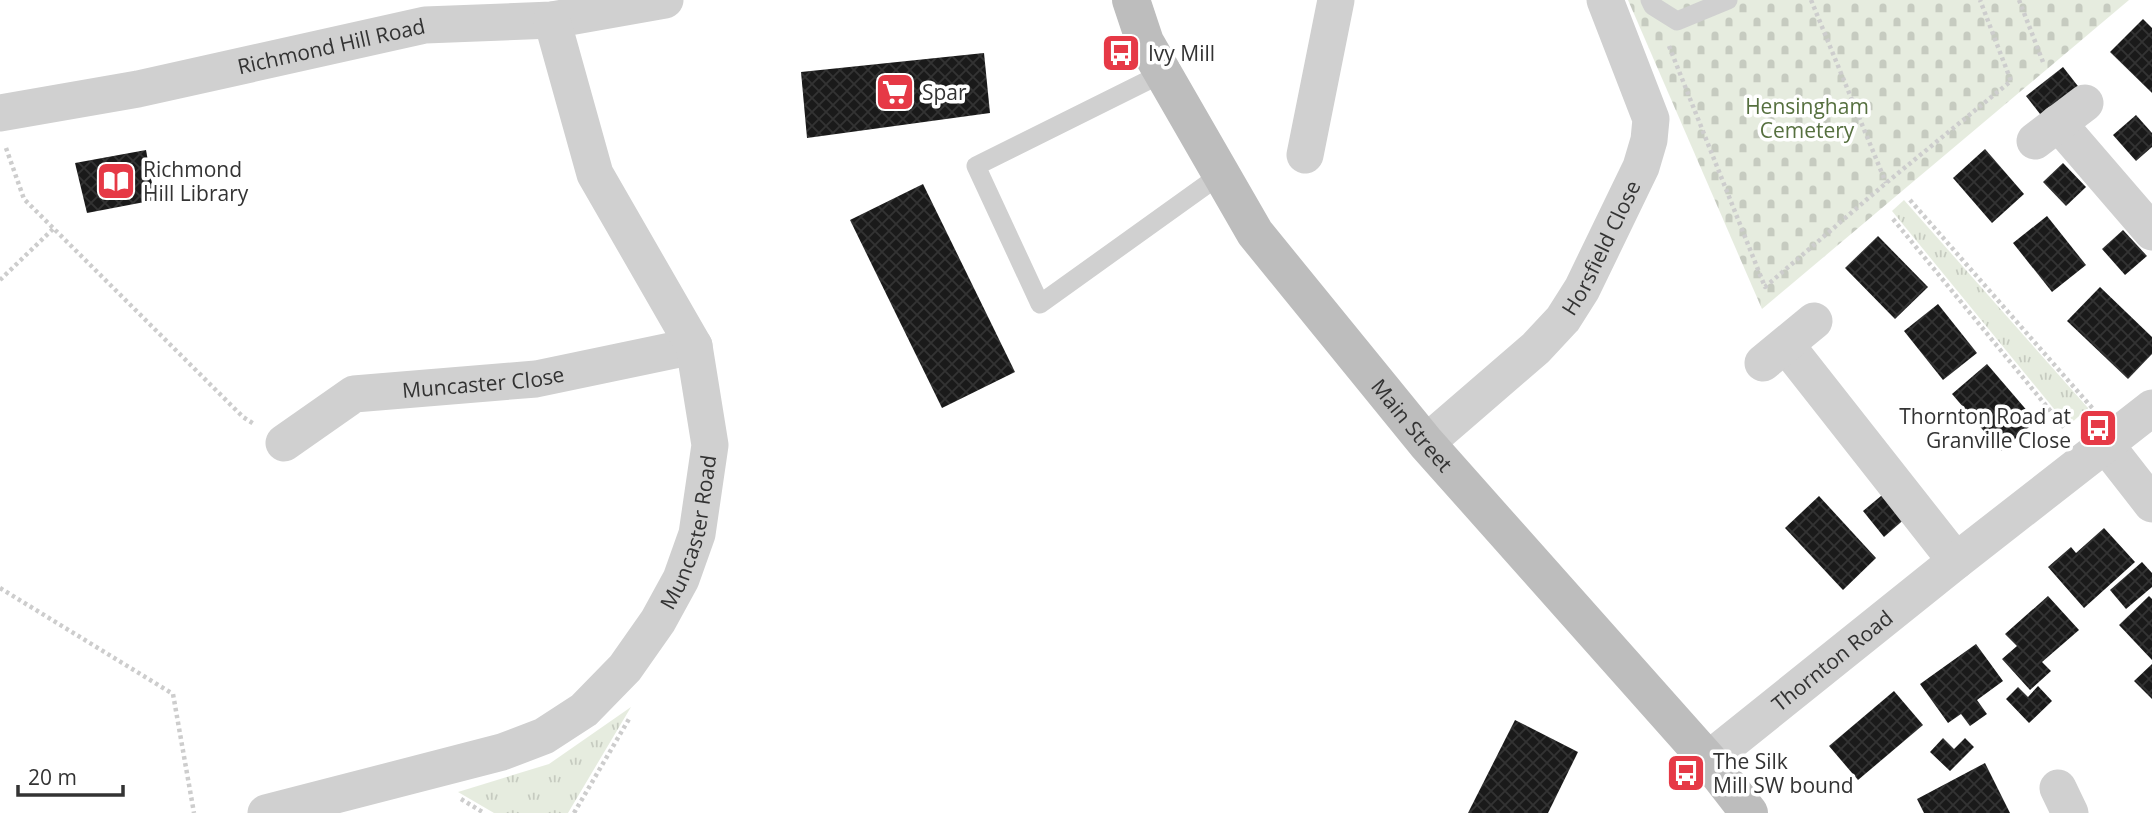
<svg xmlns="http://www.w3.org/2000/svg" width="2152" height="813" font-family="'Open Sans',sans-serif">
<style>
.grass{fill:url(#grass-tufts)}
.cemetery{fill:url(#cemetery-stones)}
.building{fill:url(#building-cross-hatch)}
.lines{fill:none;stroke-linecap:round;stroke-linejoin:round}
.path{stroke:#cdcdcd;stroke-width:4.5;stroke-dasharray:3.5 3.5;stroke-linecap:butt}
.lane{stroke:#d0d0d0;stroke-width:19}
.street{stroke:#d0d0d0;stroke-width:37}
.secondary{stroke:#bdbdbd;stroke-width:38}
.labels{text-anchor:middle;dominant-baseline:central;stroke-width:7;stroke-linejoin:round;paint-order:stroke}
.street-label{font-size:21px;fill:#333;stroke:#fff}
.poi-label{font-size:21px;fill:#333;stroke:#fff;text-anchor:start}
.park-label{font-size:21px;fill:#56703f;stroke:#fff}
</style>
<defs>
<pattern id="grass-tufts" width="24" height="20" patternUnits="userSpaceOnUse" patternTransform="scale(1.75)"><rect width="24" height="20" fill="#e6ecdf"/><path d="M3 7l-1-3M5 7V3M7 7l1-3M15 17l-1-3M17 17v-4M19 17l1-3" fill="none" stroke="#c6cbc0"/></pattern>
<pattern id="cemetery-stones" width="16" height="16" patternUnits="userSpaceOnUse" patternTransform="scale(1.75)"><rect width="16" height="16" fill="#e6ecdf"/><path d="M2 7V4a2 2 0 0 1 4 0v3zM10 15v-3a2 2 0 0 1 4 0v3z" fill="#c6cbc0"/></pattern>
<pattern id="building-cross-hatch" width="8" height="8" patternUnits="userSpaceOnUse" patternTransform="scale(1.75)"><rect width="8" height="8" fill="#1a1a1a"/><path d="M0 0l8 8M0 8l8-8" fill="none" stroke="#333"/></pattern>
</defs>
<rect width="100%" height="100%" fill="#fff"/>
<g class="grass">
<path d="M1904,200l184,208 -20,18 -176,-215z"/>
<path d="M631,707l-63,106h-74l-36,-21 91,-28z"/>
</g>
<path class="cemetery" d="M1628,0h501l-367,309z"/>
<g class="building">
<path d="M2143,19l9,9v65l-42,-41z"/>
<path d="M984,53l6,60 -183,25 -6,-66z"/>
<path d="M2063,67l18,23 -37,29 -18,-23z"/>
<path d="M2136,115l16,18v14l-16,14 -23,-26z"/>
<path d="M1985,149l39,45 -32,29 -39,-45z"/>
<path d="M146,150l9,50 -68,13 -12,-50z"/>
<path d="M2063,163l23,24 -20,19 -23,-24z"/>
<path d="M923,184l92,188 -73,36 -92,-188z"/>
<path d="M2047,216l39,49 -34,27 -39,-49z"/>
<path d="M2123,230l24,26 -22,19 -23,-26z"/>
<path d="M1878,236l50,51 -33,32 -50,-51z"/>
<path d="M2100,287l52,50v17l-24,25 -61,-58z"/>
<path d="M1938,304l39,49 -34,27 -39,-49z"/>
<path d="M1987,364l49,57 -35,30 -49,-57z"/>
<path d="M1887,491l21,25 -24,21 -21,-26z"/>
<path d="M1819,496l57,62 -33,32 -58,-62z"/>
<path d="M2104,528l31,34 -51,46 -36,-41 23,-20 5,6z"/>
<path d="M2142,562l10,11v14l-26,22 -16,-19z"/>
<path d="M2048,596l31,34 -37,32 9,9 -21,19 -28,-31 15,-13 -12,-12z"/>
<path d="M2149,596l3,3v61l-33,-35z"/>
<path d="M1976,644l27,37 -26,19 10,14 -17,12 -9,-12 -13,9 -28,-39z"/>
<path d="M2152,664v35l-18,-18z"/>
<path d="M2038,686l14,15 -23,22 -23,-24 12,-12 10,10z"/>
<path d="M1894,691l29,34 -65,55 -29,-34z"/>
<path d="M1515,720l63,32 -30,61h-80z"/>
<path d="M1943,738l11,11 11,-11 9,9 -24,24 -20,-19z"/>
<path d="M1985,763l25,50h-86l-7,-14z"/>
</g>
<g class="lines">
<g class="path">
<path d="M1811,0l75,183"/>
<path d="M2019,0l24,62"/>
<path d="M1669,46l96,241 121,-104 125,-102 -31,-81"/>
<path d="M6,148l18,51 219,218 11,7"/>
<path d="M1910,200l184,210"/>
<path d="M1893,219l173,211"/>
<path d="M0,280l53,-51"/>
<path d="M0,588l173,106 21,119"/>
<path d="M461,799l23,14"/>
<path d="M574,813l55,-94"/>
</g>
<g class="lane">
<path d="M1650,0l3,6 24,15 51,-21"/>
<path d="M1163,73l-187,93 64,138 180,-129"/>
</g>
<g class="street">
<path id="s1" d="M0,113l138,-24 287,-64 127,-5 113,-20"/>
<path d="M2058,123l94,109"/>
<path d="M2035,141l50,-38"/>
<path d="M1305,155l31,-155"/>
<path d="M1786,345l170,216"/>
<path d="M1763,363l51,-42"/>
<path id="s2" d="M284,443l70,-49 182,-15 158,-33"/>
<path id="s3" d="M1426,443l110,-95 27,-29 19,-30 59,-122 8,-27 2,-21 -46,-119"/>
<path d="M2106,445l46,59"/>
<path id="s4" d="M1708,760l248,-199 196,-153"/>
<path d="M2058,788l12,25"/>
<path id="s5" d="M266,813l236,-61 42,-16 40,-26 41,-42 33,-47 23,-42 16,-45 13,-89 -16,-99 -99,-172 -43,-154"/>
</g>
<path class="secondary" id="s6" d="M1131,0l14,42 110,191 171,210 282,317 41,53"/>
</g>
<defs>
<g id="bus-square" transform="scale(2.0125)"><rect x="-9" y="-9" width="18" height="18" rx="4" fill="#e63946" stroke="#fff"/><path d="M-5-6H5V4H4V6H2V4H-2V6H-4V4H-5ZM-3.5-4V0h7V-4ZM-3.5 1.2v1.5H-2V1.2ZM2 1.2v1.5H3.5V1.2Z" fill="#fff"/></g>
<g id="supermarket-square" transform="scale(2.0125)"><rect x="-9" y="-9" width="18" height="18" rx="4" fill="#e63946" stroke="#fff"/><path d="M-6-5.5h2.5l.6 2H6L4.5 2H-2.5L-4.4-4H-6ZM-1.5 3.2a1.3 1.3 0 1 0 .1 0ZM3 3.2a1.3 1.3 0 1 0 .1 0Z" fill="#fff"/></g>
<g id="library-square" transform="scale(2.0125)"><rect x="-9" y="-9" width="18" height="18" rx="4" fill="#e63946" stroke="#fff"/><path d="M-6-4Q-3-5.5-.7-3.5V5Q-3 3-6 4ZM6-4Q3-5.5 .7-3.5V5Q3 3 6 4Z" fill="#fff"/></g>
</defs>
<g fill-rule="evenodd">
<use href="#bus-square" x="1121" y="53"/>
<use href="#supermarket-square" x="895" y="92"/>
<use href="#library-square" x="116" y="181"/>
<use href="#bus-square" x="2098" y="428"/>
<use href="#bus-square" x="1686" y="773"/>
</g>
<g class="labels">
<g class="street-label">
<text stroke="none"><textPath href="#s1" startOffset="338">Richmond Hill Road</textPath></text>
<text stroke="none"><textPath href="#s3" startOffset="266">Horsfield Close</textPath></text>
<text stroke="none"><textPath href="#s2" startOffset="215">Muncaster Close</textPath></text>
<text stroke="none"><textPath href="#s6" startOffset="513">Main Street</textPath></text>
<text stroke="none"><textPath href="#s5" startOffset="548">Muncaster Road</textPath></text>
<text stroke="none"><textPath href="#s4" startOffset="159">Thornton Road</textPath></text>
</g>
<g class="poi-label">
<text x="1148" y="53">Ivy Mill</text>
<text x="922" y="92">Spar</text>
<text x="143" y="169">Richmond<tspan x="143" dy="24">Hill Library</tspan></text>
<text x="2071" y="416" text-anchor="end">Thornton Road at<tspan x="2071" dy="24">Granville Close</tspan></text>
<text x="1713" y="761">The Silk<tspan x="1713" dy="24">Mill SW bound</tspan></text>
</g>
<g class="park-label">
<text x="1807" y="106">Hensingham<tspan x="1807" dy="24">Cemetery</tspan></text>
</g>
</g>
<path d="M18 785v10h105v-10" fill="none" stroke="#333333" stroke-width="3.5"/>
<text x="28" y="785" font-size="21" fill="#333333" stroke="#ffffff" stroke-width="5" paint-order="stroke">20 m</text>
</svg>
